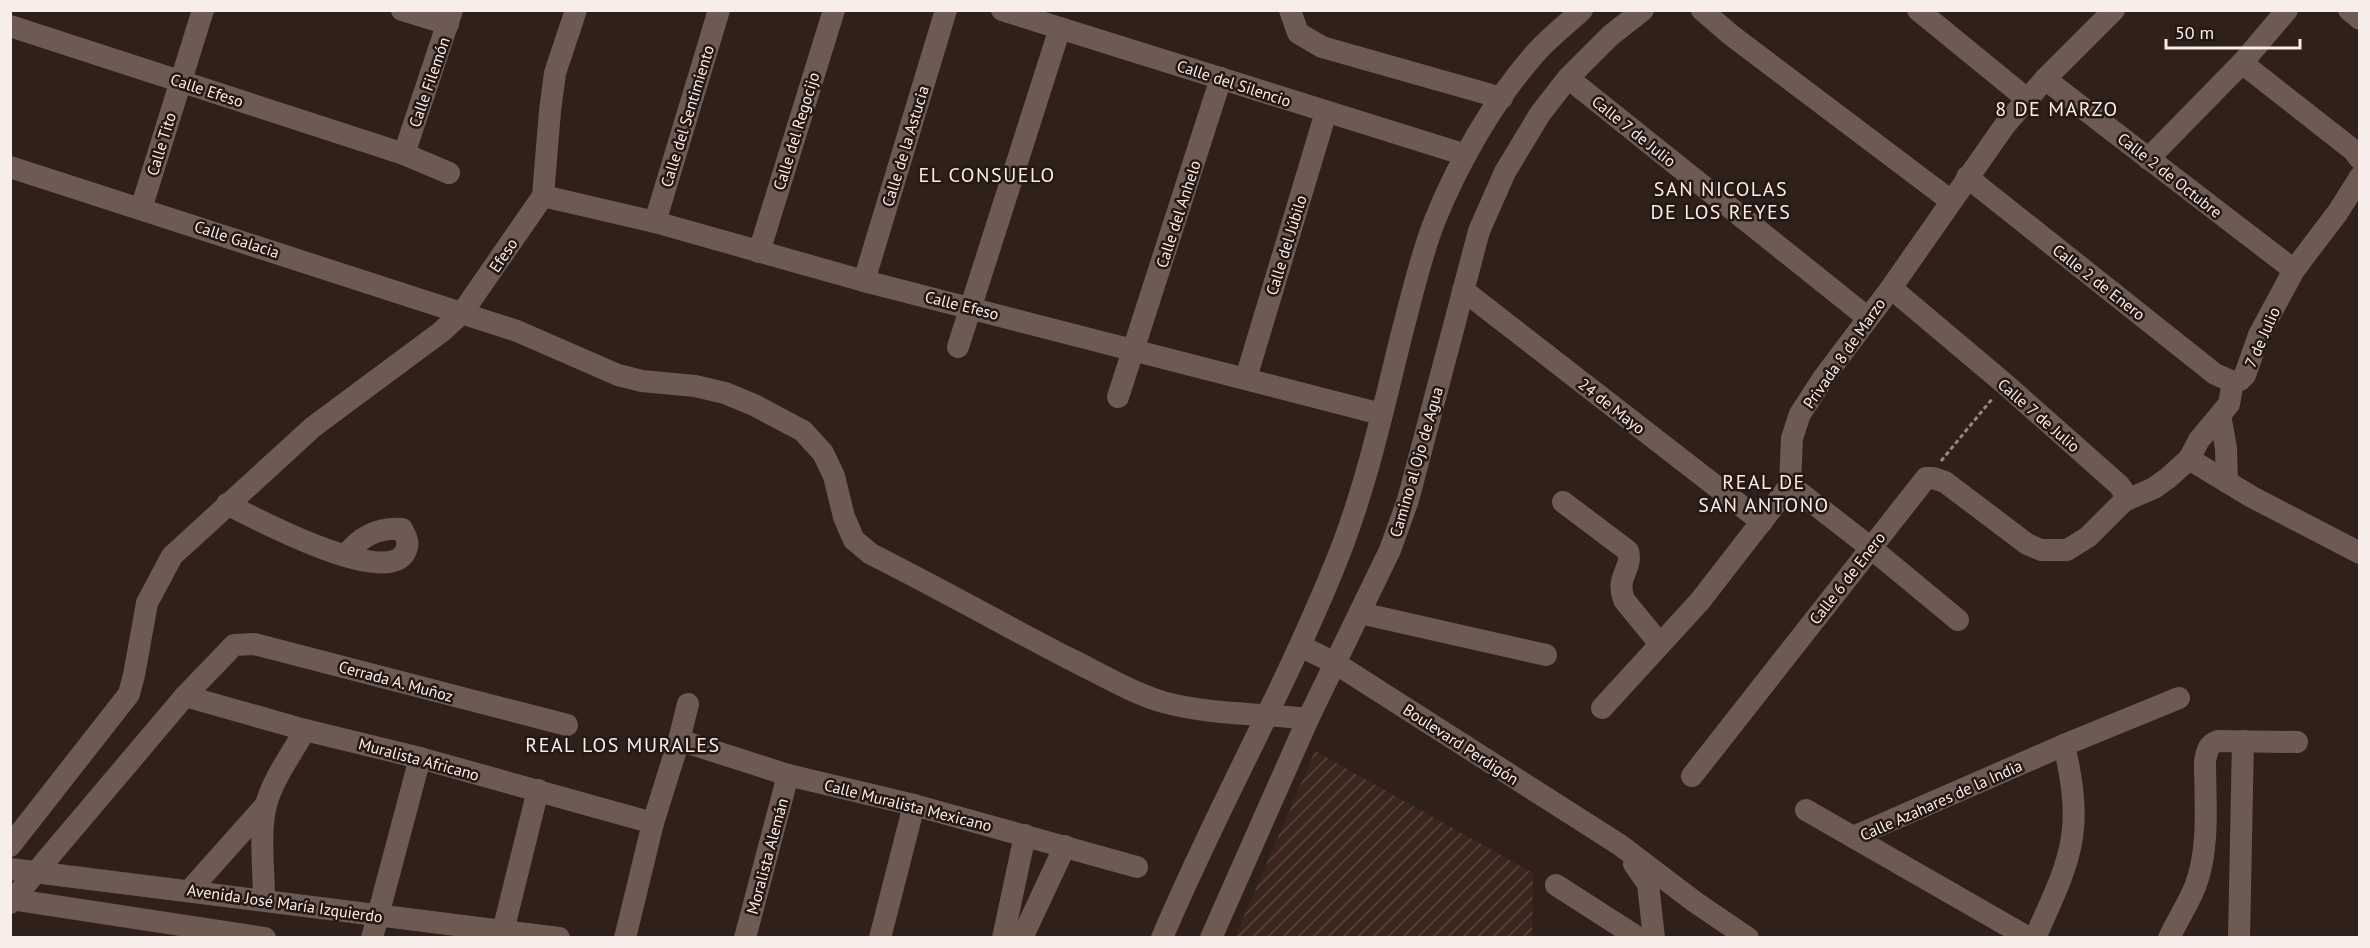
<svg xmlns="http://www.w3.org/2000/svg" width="2370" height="948" font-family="'PT Sans',sans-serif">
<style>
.industrial{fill:url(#industrial-furrows)}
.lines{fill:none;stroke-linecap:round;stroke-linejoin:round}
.path{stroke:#958883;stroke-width:3;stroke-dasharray:4.5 3;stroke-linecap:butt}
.minor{stroke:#6c5a53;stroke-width:22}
.labels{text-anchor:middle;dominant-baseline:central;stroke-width:5;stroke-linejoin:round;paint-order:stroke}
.street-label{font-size:16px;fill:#f8ede9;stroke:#251711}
.quarter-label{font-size:20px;letter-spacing:1.5px;fill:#f8ede9;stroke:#251711}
</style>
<defs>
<pattern id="industrial-furrows" width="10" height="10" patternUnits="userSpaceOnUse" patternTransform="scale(1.5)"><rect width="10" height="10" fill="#3b261d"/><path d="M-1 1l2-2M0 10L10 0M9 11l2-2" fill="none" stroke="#58463e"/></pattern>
</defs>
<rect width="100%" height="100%" fill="#2f201a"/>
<path class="industrial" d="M1315,751l218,122 -1,64h-297z"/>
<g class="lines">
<path class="path" d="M1941,461l51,-62"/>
<g class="minor">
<path d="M402,10l46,14"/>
<path d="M1002,10l464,145"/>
<path d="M1290,10l8,23 24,14 180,51"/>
<path d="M1702,10l29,25 220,166"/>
<path d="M1918,10l109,89"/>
<path d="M2349,10l11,9"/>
<path d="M10,26l394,128 45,19"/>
<path d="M2242,63l111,87 7,9"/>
<path d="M1568,78l300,240"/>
<path d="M2045,79l249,191"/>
<path d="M404,154l48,-144"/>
<path d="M2148,159l94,-96 45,-53"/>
<path d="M10,167l507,164 101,44 24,6 53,5 30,7 29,12 49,26 20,22 11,23 10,41 10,23 17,14c66,33 131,70 197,104 31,15 62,34 95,44 47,13 97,11 145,17"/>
<path d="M1967,177l248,197 18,8"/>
<path d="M543,196l112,26 209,59 517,133"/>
<path d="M141,209l62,-199"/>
<path d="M655,222l64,-212"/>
<path d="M759,252l75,-242"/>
<path d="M864,281l82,-271"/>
<path d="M1891,288l114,96 114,101 5,7v9"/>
<path d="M1463,290l299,232"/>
<path d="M958,347l102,-319"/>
<path d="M1246,378l80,-266"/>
<path d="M2233,382l7,-2 5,-5 14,-40 35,-65 44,-58 22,-35"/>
<path d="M1118,397l103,-319"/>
<path d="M2220,415l6,33 1,34"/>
<path d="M2189,459l63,38 108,56"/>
<path d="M1790,485l81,63 87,72"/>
<path d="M1563,502l65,49c5,19 -13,25 -4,49l36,44"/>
<path d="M227,504c27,14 155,82 177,50 6,-9 3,-16 -2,-25 -25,-2 -42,8 -56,26"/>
<path d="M1360,613l186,42"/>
<path d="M1300,646l35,17 285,182 75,57 53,36"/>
<path d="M185,696l120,34 115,28 233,65"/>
<path d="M1602,708l98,-107 90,-116 2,-47 8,-24 24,-37 67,-89 114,-163 40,-46 69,-69"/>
<path d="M679,740l109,35 126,30 223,62"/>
<path d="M1692,776l234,-298h7l12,4 82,62 14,6h26l21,-13 36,-36 30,-13 14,-10 21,-19 10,-19 30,-36 4,-22"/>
<path d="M1806,810l223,128"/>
<path d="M1853,837l211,-92 115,-47"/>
<path d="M10,846l119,-152 5,-19 13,-72 25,-47 141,-129 128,-95 21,-19 81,-117 7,-85 5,-38 21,-63"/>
<path d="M1634,864l14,20 6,54"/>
<path d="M10,869l549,69"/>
<path d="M1556,885l81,52"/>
<path d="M190,890l75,-84"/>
<path d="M10,899l255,39"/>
<path d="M264,899c0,-29 -5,-67 2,-94 6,-25 27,-53 39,-75"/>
<path d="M10,903l175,-207 49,-51 20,-1 313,81"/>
<path d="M503,931l35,-141"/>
<path d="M372,938l48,-180"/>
<path d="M625,938l28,-115 26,-83 9,-36"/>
<path d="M745,938l43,-163"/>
<path d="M880,938l34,-133"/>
<path d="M1003,938l22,-103"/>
<path d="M1022,938l43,-92"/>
<path d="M1162,938c53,-126 121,-245 172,-371 32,-77 49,-158 69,-238 10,-37 18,-74 32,-109 23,-57 58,-118 98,-164 14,-17 33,-31 49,-46"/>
<path d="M1211,938l97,-219 82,-169 18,-50 71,-269 26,-59 35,-58 28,-36 43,-43 32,-25"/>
<path d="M2035,938c14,-33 32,-66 37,-101 5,-30 -1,-63 -8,-92"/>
<path d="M2169,938c8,-17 19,-34 26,-51 15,-39 10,-85 10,-126 2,-10 3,-17 13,-20l79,1"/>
<path d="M2239,938l4,-197"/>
</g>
</g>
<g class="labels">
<g class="street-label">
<text transform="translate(429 82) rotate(-71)">Calle Filemón</text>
<text transform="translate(1234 83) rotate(18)">Calle del Silencio</text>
<text transform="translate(207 90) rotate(18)">Calle Efeso</text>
<text transform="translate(687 116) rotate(-73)">Calle del Sentimiento</text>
<text transform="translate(796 131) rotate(-73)">Calle del Regocijo</text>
<text transform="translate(1634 131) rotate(39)">Calle 7 de Julio</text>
<text transform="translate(161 144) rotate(-73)">Calle Tito</text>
<text transform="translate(905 146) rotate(-73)">Calle de la Astucia</text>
<text transform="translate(2170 175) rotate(38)">Calle 2 de Octubre</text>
<text transform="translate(1178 214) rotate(-72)">Calle del Anhelo</text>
<text transform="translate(237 239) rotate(18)">Calle Galacia</text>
<text transform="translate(1286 245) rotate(-73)">Calle del Júbilo</text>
<text transform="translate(503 255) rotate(-56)">Efeso</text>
<text transform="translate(2099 282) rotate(38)">Calle 2 de Enero</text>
<text transform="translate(962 305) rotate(14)">Calle Efeso</text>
<text transform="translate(2262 337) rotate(-66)">7 de Julio</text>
<text transform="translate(1844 353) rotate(-55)">Privada 8 de Marzo</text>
<text transform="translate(1612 406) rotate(38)">24 de Mayo</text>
<text transform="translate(2039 415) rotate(41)">Calle 7 de Julio</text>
<text transform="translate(1416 462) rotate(-74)">Camino al Ojo de Agua</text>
<text transform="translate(1847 578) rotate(-52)">Calle 6 de Enero</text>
<text transform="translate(396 681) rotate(15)">Cerrada A. Muñoz</text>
<text transform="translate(1461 744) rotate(33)">Boulevard Perdigón</text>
<text transform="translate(419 759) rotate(15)">Muralista Africano</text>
<text transform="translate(1941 800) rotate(-24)">Calle Azahares de la India</text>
<text transform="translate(908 805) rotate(14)">Calle Muralista Mexicano</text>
<text transform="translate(767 856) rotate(-75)">Moralista Alemán</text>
<text transform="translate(285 903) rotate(8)">Avenida José María Izquierdo</text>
</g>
<g class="quarter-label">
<text x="2057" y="109">8 DE MARZO</text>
<text x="987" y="175">EL CONSUELO</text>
<text x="1721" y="189">SAN NICOLAS<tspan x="1721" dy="23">DE LOS REYES</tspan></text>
<text x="1764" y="482">REAL DE<tspan x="1764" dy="23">SAN ANTONO</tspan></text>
<text x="623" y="745">REAL LOS MURALES</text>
</g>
</g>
<rect width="2370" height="948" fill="none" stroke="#f8ede9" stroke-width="24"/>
<path d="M2166 39v9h134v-9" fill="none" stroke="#f8ede9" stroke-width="3"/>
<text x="2175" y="39" font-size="18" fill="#f8ede9" stroke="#251711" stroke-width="4.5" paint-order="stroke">50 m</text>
</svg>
